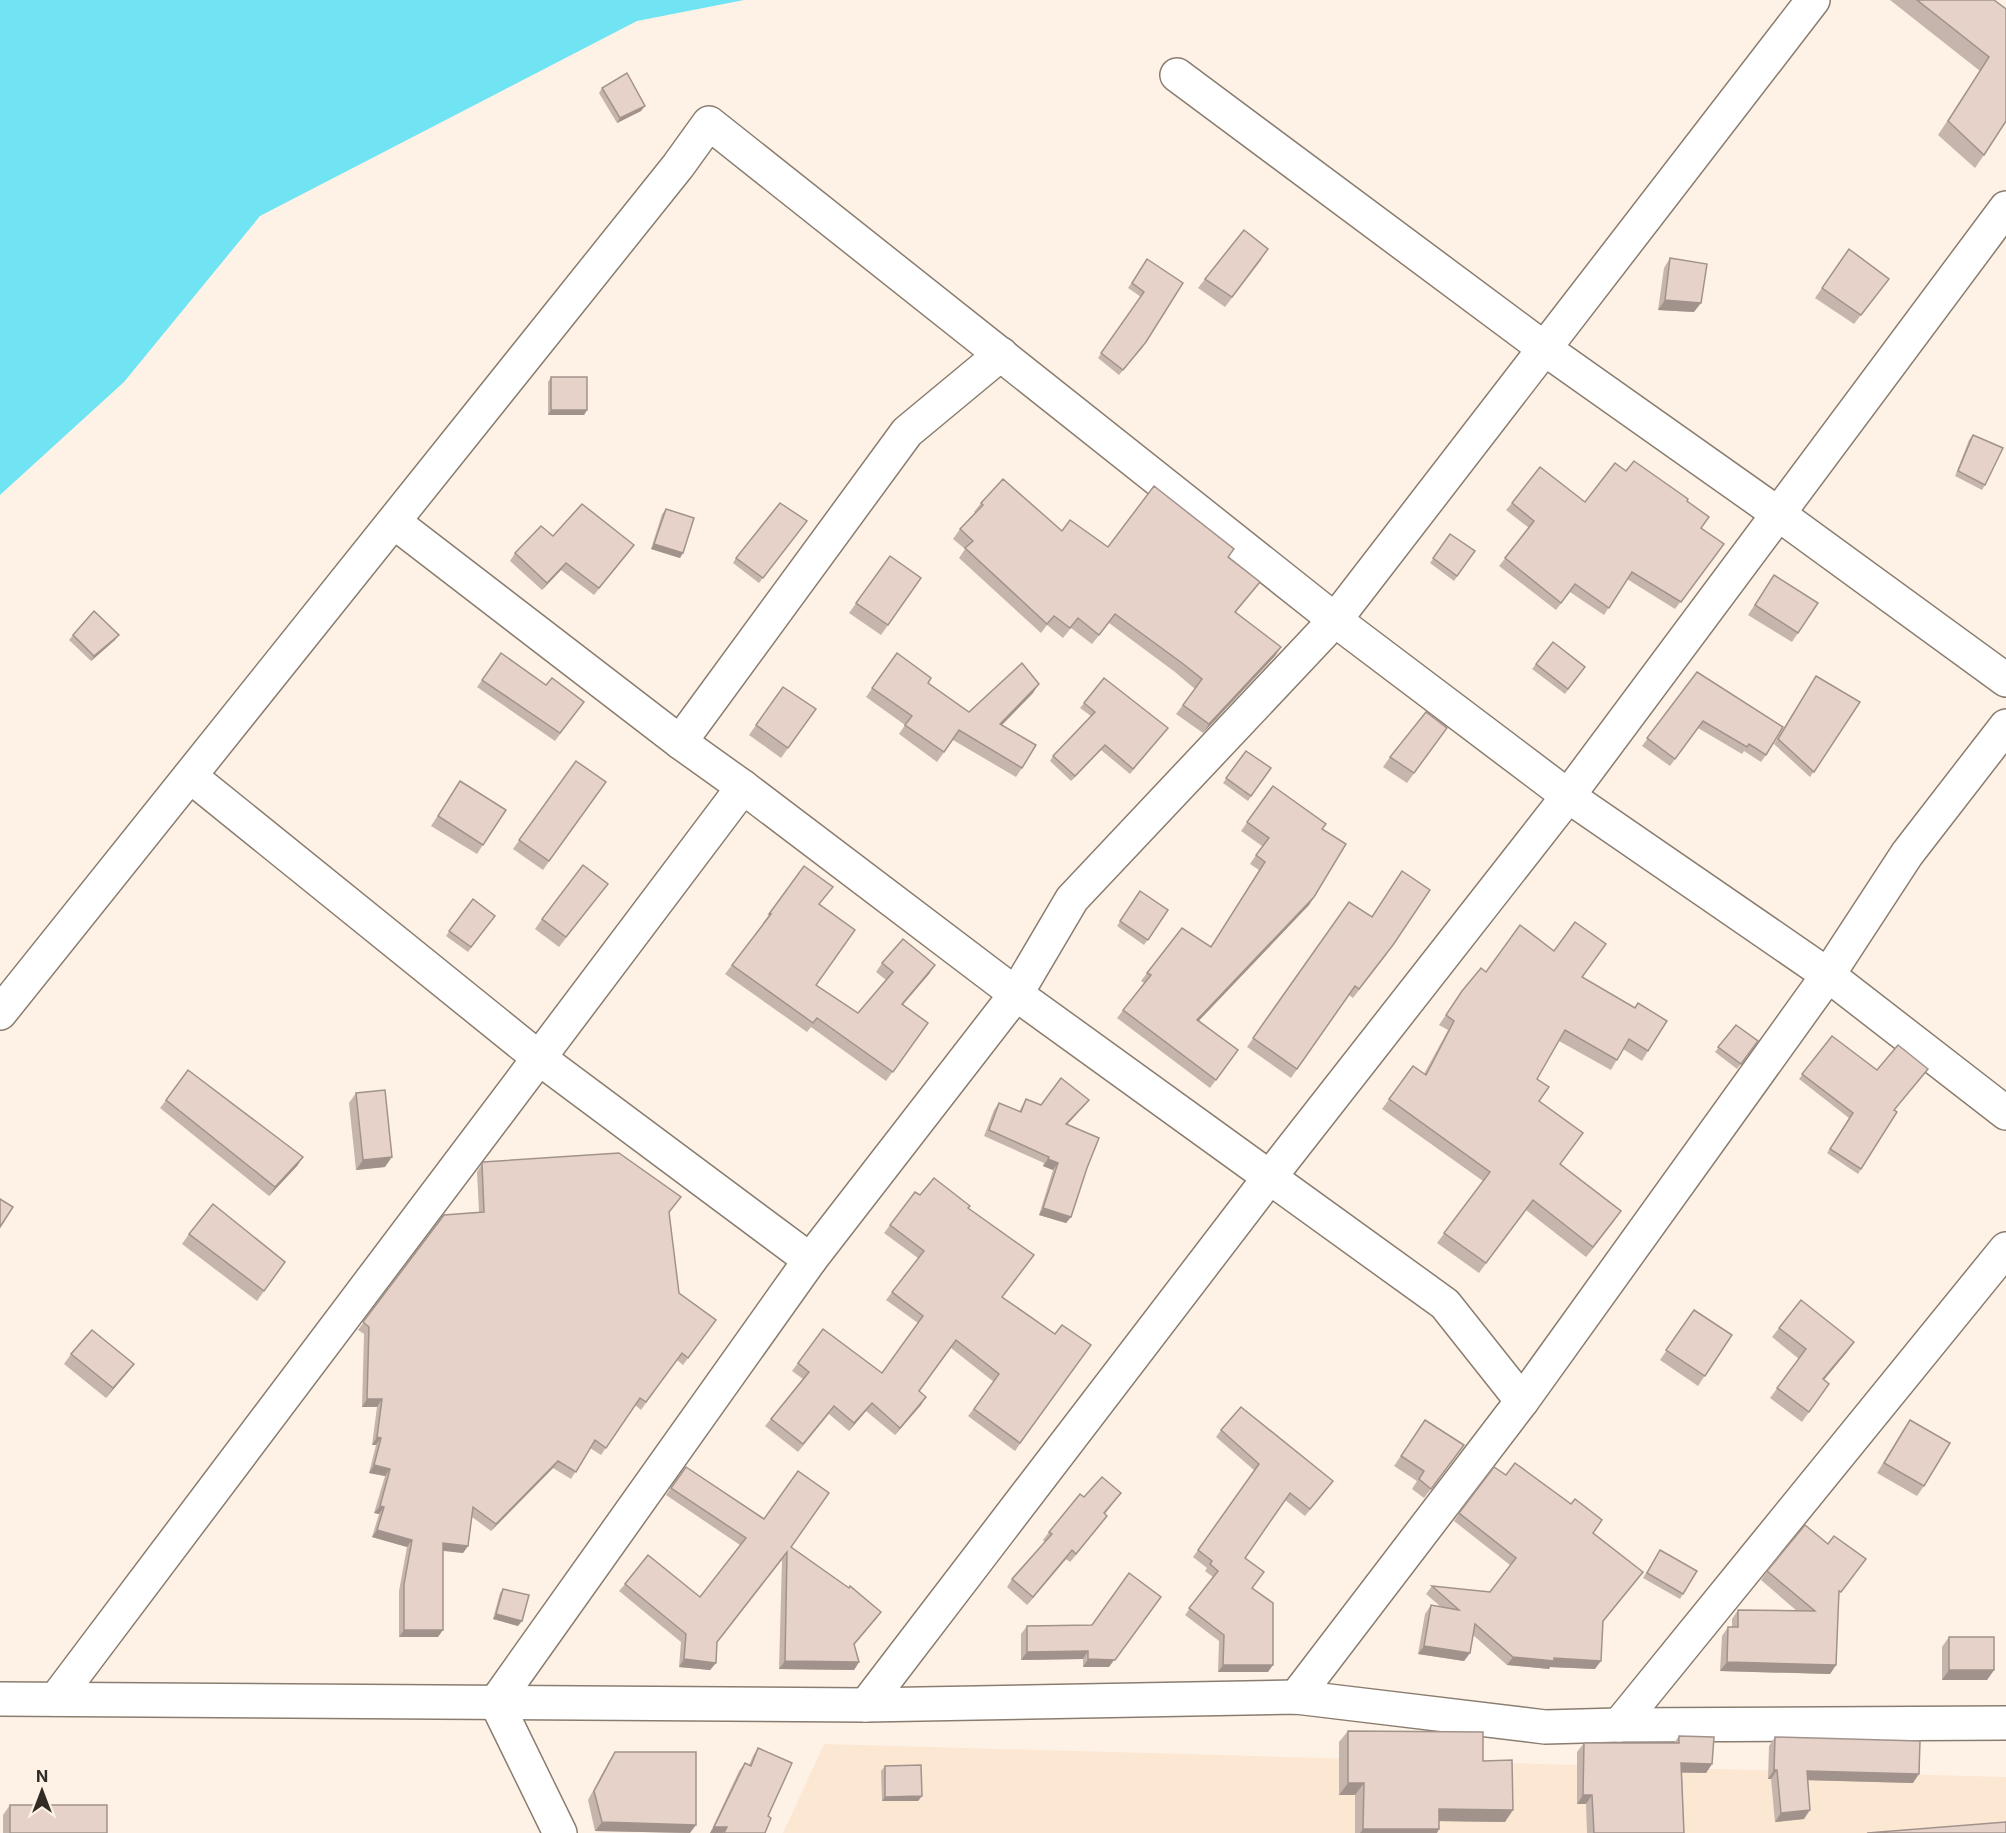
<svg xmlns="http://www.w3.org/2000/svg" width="2006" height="1833" font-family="Inter,sans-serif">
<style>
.built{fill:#fce7d2}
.water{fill:#71e4f4}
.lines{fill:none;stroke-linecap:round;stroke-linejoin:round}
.minor-casing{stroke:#8a7d6f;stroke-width:36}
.minor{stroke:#fff;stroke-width:33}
.wall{fill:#c6b5ac}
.shaded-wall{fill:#a1938c}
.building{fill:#e6d2c8;stroke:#a1938c;stroke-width:1.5}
</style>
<rect width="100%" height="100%" fill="#fef2e6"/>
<path class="built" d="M824,1744l1182,33v56h-1223z"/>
<path class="water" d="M0,0h744l-107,21 -377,195 -136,166 -124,113z"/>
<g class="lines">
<g class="minor-casing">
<g id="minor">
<path d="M1177,75l368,274 232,164 229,167"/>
<path d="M394,522l286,220 63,45 273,207 429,310 77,97"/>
<path d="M680,742l227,-310 94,-78"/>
<path d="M190,776l349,282 271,202"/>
<path d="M0,1013l678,-847 31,-43 626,497 233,176 260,179 178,138"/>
<path d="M1296,1697l226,-296 306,-426 79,-121 99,-128"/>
<path d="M0,1699l866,6 430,-8 249,30 74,-2 387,-2"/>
<path d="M56,1699l687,-912"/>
<path d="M866,1705l403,-527 299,-382 438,-588"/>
<path d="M1619,1725l387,-476"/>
<path d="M560,1833l-64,-131 314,-442 206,-266 56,-95 263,-279 478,-620"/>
</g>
</g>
<use href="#minor" class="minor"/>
</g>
<g class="wall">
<path d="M1890,0h104l-10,155 -9,13 -37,-33 42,-64z"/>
<path d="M602,88l39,23 -24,12 -18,-30z"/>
<path d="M1849,249l40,30 -35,45 -39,-26z"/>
<path d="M1670,258l24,54 -36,-2 6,-42z"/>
<path d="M1147,259l-4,88 -24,28 -21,-17 43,-61 -13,-9z"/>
<path d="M1262,259l-37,48 -27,-19 7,-9z"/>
<path d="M551,377l36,33 -3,5h-36v-33z"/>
<path d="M1973,435l12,50 -3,5 -27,-14 14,-36z"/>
<path d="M1626,471l61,30 14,27 23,16 -49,65 -48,-30 -23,36 -34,-23 -14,18 -57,-44 30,-38 -23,-18 6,-7 73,-1z"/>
<path d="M981,503l127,44 120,10 32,25 -24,30 45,35 -6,9 -72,77 -27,-19 19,-25 -20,-17 -66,-49 -17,21 -21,-16 -8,10 -16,-13 -6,8 -82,-75 6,-9 -12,-10 7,-10 15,-16 -1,-1z"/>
<path d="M666,509l14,49 -29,-9 11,-35z"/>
<path d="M807,521l-48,62 -26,-20 3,-5z"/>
<path d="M1450,534l25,17 -21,30 -24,-18z"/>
<path d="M553,536l76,16 -35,43 -33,-25 -19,20 -32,-29 5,-8z"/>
<path d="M890,556l31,22 -40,57 -32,-22z"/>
<path d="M1774,575l24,58 -6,9 -44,-27z"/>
<path d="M73,635l42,5 -24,21 -22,-21z"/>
<path d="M501,653l45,32 38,17 -29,39 -78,-54z"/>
<path d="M897,653l31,30 41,29 64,-19 -31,32 20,43 -6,9 -63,-37 -16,22 -38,-28 6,-9 -39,-28z"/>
<path d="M1536,664l49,3 -20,27 -33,-25z"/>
<path d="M1697,672l69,83 -5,7 -17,-11 -2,3 -44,-26 -28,38 -28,-20z"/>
<path d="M1813,681l47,21 -50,75 -36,-33z"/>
<path d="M783,687l33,22 -35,49 -32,-23z"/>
<path d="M1084,703l84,25 -38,46 -29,-24 -30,31 -21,-20 3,-5 38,-40 -11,-8z"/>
<path d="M1447,728l-40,55 -24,-16 7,-10z"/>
<path d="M1246,751l25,17 -23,33 -25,-18z"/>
<path d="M576,761l30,21 -63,88 -30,-21z"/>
<path d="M460,781l46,29 -29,44 -46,-28z"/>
<path d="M1273,786l49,43 -8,68 -5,8 -110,115 39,30 -28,38 -93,-70 27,-35 -3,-2 6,-8 64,-26 48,-77 -9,-6 12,-18 -21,-15z"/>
<path d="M804,866l16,38 -4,81 42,28 28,-33 -10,-8 6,-9 53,2 -6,9 -26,31 25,18 -42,58 -75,-54 -4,5 -82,-58 39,-51h-1z"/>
<path d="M608,884l-49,63 -24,-18 7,-10z"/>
<path d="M1140,891l28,19 -24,35 -27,-19z"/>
<path d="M473,899l22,17 -27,36 -22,-16z"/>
<path d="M1349,902l38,52 -34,44 -4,-3 -58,83 -44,-31z"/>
<path d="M1554,951l28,26 66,74 -6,10 -19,-12 -12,21 -52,-29 -22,38 2,22 22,63 53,57 -28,36 -60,-47 -47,63 -42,-30 46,-62 -101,-72 31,-43 11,8 24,-44 -9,-5 23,-34 24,-19z"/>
<path d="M1736,1025l22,16 -21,28 -22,-17z"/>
<path d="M1832,1036l63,74 2,2 -39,62 -31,-21 22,-35 -50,-39z"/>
<path d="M356,1093l29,74 -29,3 -7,-67z"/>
<path d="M1026,1099l15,6 48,-5 -5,6 -17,19 20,43 -16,49 -5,6 -27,-8 14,-45 -10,-4 1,-3 -60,-27 10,-26 5,-7 20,9 3,-6z"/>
<path d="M166,1100l137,57 -6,9 -28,30 -109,-88z"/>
<path d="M483,1162l186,50 10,81 37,27 -33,45 -6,-5 -36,50 -6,-5 -34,50 -11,-7 -19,31 -18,-11 -62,63 -19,-14 -4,29 -5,7 -20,-2 -5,86h-39v-46l8,-44 -35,-10 7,-23 -5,-1 11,-37 -16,-3 7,-28h-4l5,-38h-15l2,-73 -6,-4 86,-115 35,-3 -2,-40z"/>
<path d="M920,1195l48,13 34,89 53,37 36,11 -76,106 -47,-35 26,-34 -43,-34 -32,43 2,14 -26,30 -29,-24 -17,20 -20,-17 -31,38 -33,-26 38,-47 -11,-8 31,-42 59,44 36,-50 -32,-23 32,-42 -34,-25 6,-8z"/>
<path d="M189,1234l96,28 -28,39 -75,-57z"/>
<path d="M1694,1310l38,25 -34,51 -38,-26z"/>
<path d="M1779,1328l68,24 -23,28 5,4 -27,38 -32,-24 29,-39 -27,-22z"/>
<path d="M71,1354l63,10 -7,9 -21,25 -42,-34z"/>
<path d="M1425,1420l39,25 -40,53 -12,-9 5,-8 -23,-15z"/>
<path d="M1910,1420l14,66 -7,10 -40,-23 26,-43z"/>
<path d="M1221,1430l107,58 -23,28 -20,-16 -40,58 23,114h-50l1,-31 -34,-26 28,-38 -8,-6 2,-3 -14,-11 62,-86 -39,-34z"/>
<path d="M686,1467l105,80 90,65 -27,33 5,17 -5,8 -75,-1 3,-109 -65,83 -1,20 -6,7 -31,-3 2,-25 -62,-51 6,-7 75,13 40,-52 -74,-50z"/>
<path d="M1121,1493l-16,21 -4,10 -31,38 -4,-3 -39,46 -20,-18 5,-8 33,-37 -2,-2 6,-8 35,-35z"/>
<path d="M1459,1513l134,20 44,47 -34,42 -8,47 -45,-2 -1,2 -42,-4 -34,-30 -3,18 -6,8 -46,-7 7,-40 6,-9 10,2 -15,-13 6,-8 58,6 20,-27 -56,-44z"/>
<path d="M1660,1550l23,44 -3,5 -37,-21z"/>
<path d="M1767,1571l72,25 -3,69 -6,9 -110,-3 2,-35 6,-9h4v-8l6,-9 59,1 -36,-31z"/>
<path d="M503,1589l15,37 -25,-7 7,-26z"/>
<path d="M1092,1625l17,42h-26v-8l-62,1v-26l6,-8z"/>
<path d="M1949,1637l45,33 -7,10h-45v-33z"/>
<path d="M1348,1731l135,30 22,61 -66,-1 -2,12h-82v-38h-16v-53z"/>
<path d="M1679,1736l33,28 -6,9h-24l2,60h-97l-1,-29h-9v-52l7,-9h90z"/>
<path d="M1775,1737l138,46 -105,-3 -4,39 -29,3 -4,-43h-3l1,-33z"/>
<path d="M758,1748l10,68 -3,17h-55l29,-62 6,-8 4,2 4,-9z"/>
<path d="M615,1752l75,81 -95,-2 -7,-31 21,-39z"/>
<path d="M885,1766l37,30 -4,5h-36l-1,-30z"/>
<path d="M10,1805l97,28h-104v-18z"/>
</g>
<g class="shaded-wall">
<path d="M645,106l-4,5 -24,12 3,-5z"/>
<path d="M1665,300l36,3 -7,9 -36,-2z"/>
<path d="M551,410h36l-3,5h-36z"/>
<path d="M654,544l29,9 -3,5 -29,-9z"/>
<path d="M566,563l-5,7 -19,20 5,-7z"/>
<path d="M119,635l-4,5 -24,21 3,-5z"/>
<path d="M1281,647l-6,9 -72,77 6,-9z"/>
<path d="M1039,684l-6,9 -39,40 6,-9z"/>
<path d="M1105,745l-4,5 -30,31 4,-5z"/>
<path d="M1314,897l-5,8 -117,123 5,-8z"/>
<path d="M935,965l-6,9 -34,39 7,-9z"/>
<path d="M1089,1100l-5,6 -23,25 5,-7z"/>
<path d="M303,1157l-6,9 -28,30 6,-9z"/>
<path d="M392,1157l-7,10 -29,3 7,-10z"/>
<path d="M1048,1159l10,4 -5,7 -10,-4z"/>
<path d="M1043,1208l28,9 -5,6 -27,-8z"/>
<path d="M1621,1211l-7,10 -28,36 7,-10z"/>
<path d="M1854,1342l-7,10 -31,37 7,-10z"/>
<path d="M134,1364l-7,9 -21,25 7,-10z"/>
<path d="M926,1397l-5,8 -26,30 5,-7z"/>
<path d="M367,1399h15l-5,8h-15z"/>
<path d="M872,1403l-6,8 -17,20 5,-8z"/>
<path d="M377,1437l4,1 -5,7h-4z"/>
<path d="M558,1461l-5,7 -62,63 5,-7z"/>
<path d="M374,1465l16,4 -5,7 -16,-3z"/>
<path d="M380,1506l4,1 -5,7 -5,-1z"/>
<path d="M1107,1516l-6,8 -31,38 6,-8z"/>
<path d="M377,1530l35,10 -5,7 -35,-10z"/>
<path d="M443,1543l25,3 -5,7 -25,-3z"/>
<path d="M1072,1550l-6,9 -39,46 6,-8z"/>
<path d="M1161,1597l-52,70h-26l5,-8z"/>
<path d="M881,1612l-5,7 -28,33 6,-8z"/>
<path d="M496,1614l26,7 -4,5 -25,-7z"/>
<path d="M404,1630h39l-5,7h-39z"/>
<path d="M1424,1646l46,7 -6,8 -46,-7z"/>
<path d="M1088,1651l-5,8 -62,1 6,-8z"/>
<path d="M1513,1657l41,1 47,3 -6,8 -45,-2 -1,2 -42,-4z"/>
<path d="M684,1659l32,4 -6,7 -31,-3z"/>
<path d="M785,1661l74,1 -5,8 -75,-1z"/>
<path d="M1727,1662l109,3 -6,9 -110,-3z"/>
<path d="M1223,1665h50l-5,7h-50z"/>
<path d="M1949,1670h45l-7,10h-45z"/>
<path d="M1681,1763l31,1 -6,9 -31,-1z"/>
<path d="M1774,1770h3l-6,9h-3z"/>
<path d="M1807,1771l112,3 -6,9 -113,-3z"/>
<path d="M1348,1783h16l-9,12h-16z"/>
<path d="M1583,1795h9l-6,9h-9z"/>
<path d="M922,1796l-4,5h-36l3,-4z"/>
<path d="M1439,1809l74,1 -8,12 -74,-1z"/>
<path d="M1810,1810l-6,9 -29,3 6,-9z"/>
<path d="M602,1822l94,3 -6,8 -95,-2z"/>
<path d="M714,1827h13l-4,6h-13z"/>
<path d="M1363,1829h76l-2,4h-77z"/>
</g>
<g class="building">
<path d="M1917,0h77l12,9v112l-22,34 -36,-34 41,-64z"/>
<path d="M627,73l18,33 -25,12 -18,-30z"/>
<path d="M1244,230l24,19 -36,48 -27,-18z"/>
<path d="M1849,249l40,30 -28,36 -39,-27z"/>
<path d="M1670,258l37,6 -6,39 -36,-3z"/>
<path d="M1147,259l36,24 -37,59 -23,28 -22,-17 43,-61 -12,-9z"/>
<rect x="551" y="377" width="36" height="33"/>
<path d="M1973,435l30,13 -18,37 -27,-14z"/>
<path d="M1634,461l54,38 -1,2 22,16 -8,11 23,16 -43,58 -49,-30 -23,36 -34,-24 -14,19 -56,-45 29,-37 -22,-18 28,-36 45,35 30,-39 11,8z"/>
<path d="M1003,479l59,52 8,-11 38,27 46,-61 80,63 -6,8 32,25 -25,30 46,35 -72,77 -26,-19 19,-26 -20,-16 -67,-49 -16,21 -21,-17 -8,10 -16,-12 -7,8 -82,-76 8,-7 -13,-12 23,-24 -2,-2z"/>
<path d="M780,503l27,18 -44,57 -27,-20z"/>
<path d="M582,504l52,41 -35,43 -33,-25 -19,20 -32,-30 26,-27 12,10z"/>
<path d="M666,509l28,9 -11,35 -29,-9z"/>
<path d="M1450,534l25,17 -18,25 -24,-18z"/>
<path d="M890,556l31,22 -33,47 -32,-22z"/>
<path d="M1774,575l44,28 -20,30 -43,-28z"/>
<path d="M94,611l25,24 -25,21 -21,-21z"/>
<path d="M1553,642l32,25 -17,22 -32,-25z"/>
<path d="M501,653l45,32 6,-7 32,24 -24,31 -78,-53z"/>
<path d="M897,653l34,25 -3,5 41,29 53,-49 17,21 -39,40 36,21 -14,23 -63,-38 -15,22 -39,-27 7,-9 -40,-28z"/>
<path d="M1697,672l86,55 -17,28 -17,-11 -2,3 -44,-26 -28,38 -28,-21z"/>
<path d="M1816,676l44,26 -46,70 -36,-33z"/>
<path d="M1104,678l64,50 -35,41 -28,-24 -30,31 -22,-20 42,-44 -11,-9z"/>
<path d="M783,687l33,22 -28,39 -32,-23z"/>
<path d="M1426,712l21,16 -33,45 -24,-16z"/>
<path d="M1246,751l25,17 -20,28 -25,-18z"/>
<path d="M576,761l30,21 -57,79 -30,-21z"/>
<path d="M460,781l46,29 -23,35 -45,-29z"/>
<path d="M1273,786l53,38 -4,5 24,15 -32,53 -117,123 41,30 -22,30 -93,-70 28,-35 -4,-2 35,-45 29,19 54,-85 -9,-7 13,-17 -22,-16z"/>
<path d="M583,865l25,19 -42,53 -24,-18z"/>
<path d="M804,866l29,21 -14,17 36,26 -39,55 42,28 35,-41 -11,-9 21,-24 32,26 -33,39 26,19 -35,49 -76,-54 -4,5 -81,-58 39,-51h-2z"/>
<path d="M1402,871l28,19 -37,55 -34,44 -4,-3 -58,83 -44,-31 96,-136 23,15z"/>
<path d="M1140,891l28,19 -20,30 -28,-19z"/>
<path d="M473,899l22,17 -24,31 -22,-16z"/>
<path d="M1575,922l31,22 -24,33 53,31 3,-5 29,18 -19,30 -19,-12 -12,21 -52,-30 -28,49 12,8 -10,14 44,32 -23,31 61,47 -28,36 -60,-47 -47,63 -42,-30 46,-61 -101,-73 24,-33 13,9 28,-54 -8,-6 16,-24 19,-23 5,4 34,-47 34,26z"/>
<path d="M1736,1025l22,16 -17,23 -23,-17z"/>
<path d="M1832,1036l45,34 21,-25 30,24 -34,41 3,2 -36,57 -31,-20 23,-36 -51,-39z"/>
<path d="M188,1070l115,87 -28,30 -109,-87z"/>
<path d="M1061,1078l28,22 -23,24 33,14 -12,30 -16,49 -28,-9 15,-45 -10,-4 1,-2 -60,-27 10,-27 22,9 5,-13 15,6z"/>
<path d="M385,1090l7,67 -29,3 -7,-67z"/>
<path d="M619,1153l62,44 -12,15 10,81 37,27 -28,38 -6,-5 -36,49 -6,-4 -34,50 -11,-8 -19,32 -18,-11 -62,63 -23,-17 -5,39 -25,-3v87h-39v-46l8,-44 -35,-10 7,-23 -4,-1 10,-37 -16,-4 7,-27 -4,-1 5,-38h-15l2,-72 -6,-5 81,-107 40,-3 -2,-48 1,-2z"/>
<path d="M934,1178l36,28 -2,2 66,47 -32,42 53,37 7,-9 29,20 -71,98 -46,-34 25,-35 -43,-34 -37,51 7,6 -26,31 -28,-25 -18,20 -20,-17 -31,38 -32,-25 38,-47 -11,-9 25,-34 59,44 41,-57 -31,-24 32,-41 -34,-26 25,-33 5,3z"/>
<path d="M0,1199l13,8 -13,20z"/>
<path d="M213,1204l72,58 -21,29 -75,-57z"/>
<path d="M1801,1300l53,42 -31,37 6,5 -20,28 -32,-24 29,-39 -27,-21z"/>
<path d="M1694,1310l38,25 -27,41 -39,-26z"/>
<path d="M92,1330l42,34 -21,24 -42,-34z"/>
<path d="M1241,1407l92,74 -23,28 -20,-16 -45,65 19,14 -12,16 21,15v62h-50l1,-30 -35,-27 29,-37 -8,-7 2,-3 -14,-11 61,-86 -38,-34z"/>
<path d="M1425,1420l39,25 -33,44 -12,-10 5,-8 -23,-15z"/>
<path d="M1910,1420l40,23 -26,43 -40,-23z"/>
<path d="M1515,1463l56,41 4,-5 27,21 -9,13 50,39 -40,49 -2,40 -47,-3v3l-41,-4 -38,-33 -5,29 -46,-7 7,-41 28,5 -27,-24 58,6 26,-34 -57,-45 35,-46 12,8z"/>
<path d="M686,1467l78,52 34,-48 31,22 -38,54 58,41 1,-2 31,26 -27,32 5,18 -74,-1 2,-109 -70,90 -1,21 -32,-4 2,-25 -61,-50 23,-29 52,42 46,-59 -75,-50z"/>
<path d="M1102,1477l19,16 -17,20 3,3 -31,38 -4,-4 -39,47 -21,-18 40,-45 -3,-2 31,-38 4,3z"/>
<path d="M1805,1525l23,19 6,-8 32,23 -25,33 -2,-1 -3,74 -109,-3 1,-35h10v-17l77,1 -48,-40z"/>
<path d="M1660,1550l37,21 -14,23 -36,-21z"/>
<path d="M1129,1573l32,24 -46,63 -27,-1v-8l-61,1v-26l65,-1z"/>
<path d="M503,1589l26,6 -7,26 -26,-7z"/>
<rect x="1949" y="1637" width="45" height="33"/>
<path d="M1348,1731l135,1v29l29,-1 1,50 -74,-1v20h-76l1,-46h-16z"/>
<path d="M1679,1736l35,1 -2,27 -31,-1 3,70h-90l-2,-38h-9l1,-52h95z"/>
<path d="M1775,1737l145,4 -1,33 -112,-3 3,39 -29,3 -4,-43h-3z"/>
<path d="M758,1748l34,15 -24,53 3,2 -6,15h-41l3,-6h-13l31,-64 6,3z"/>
<path d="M615,1752h81v73l-94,-3 -8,-31z"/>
<path d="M921,1765l1,31 -37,1v-31z"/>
<rect x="10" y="1805" width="97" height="28"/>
<path d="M2006,1822v11h-139z"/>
</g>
<g transform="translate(42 1791)" stroke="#fef2e6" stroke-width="4.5" paint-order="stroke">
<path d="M0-4.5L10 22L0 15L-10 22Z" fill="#322c26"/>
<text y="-9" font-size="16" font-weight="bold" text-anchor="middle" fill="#322c26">N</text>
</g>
</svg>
